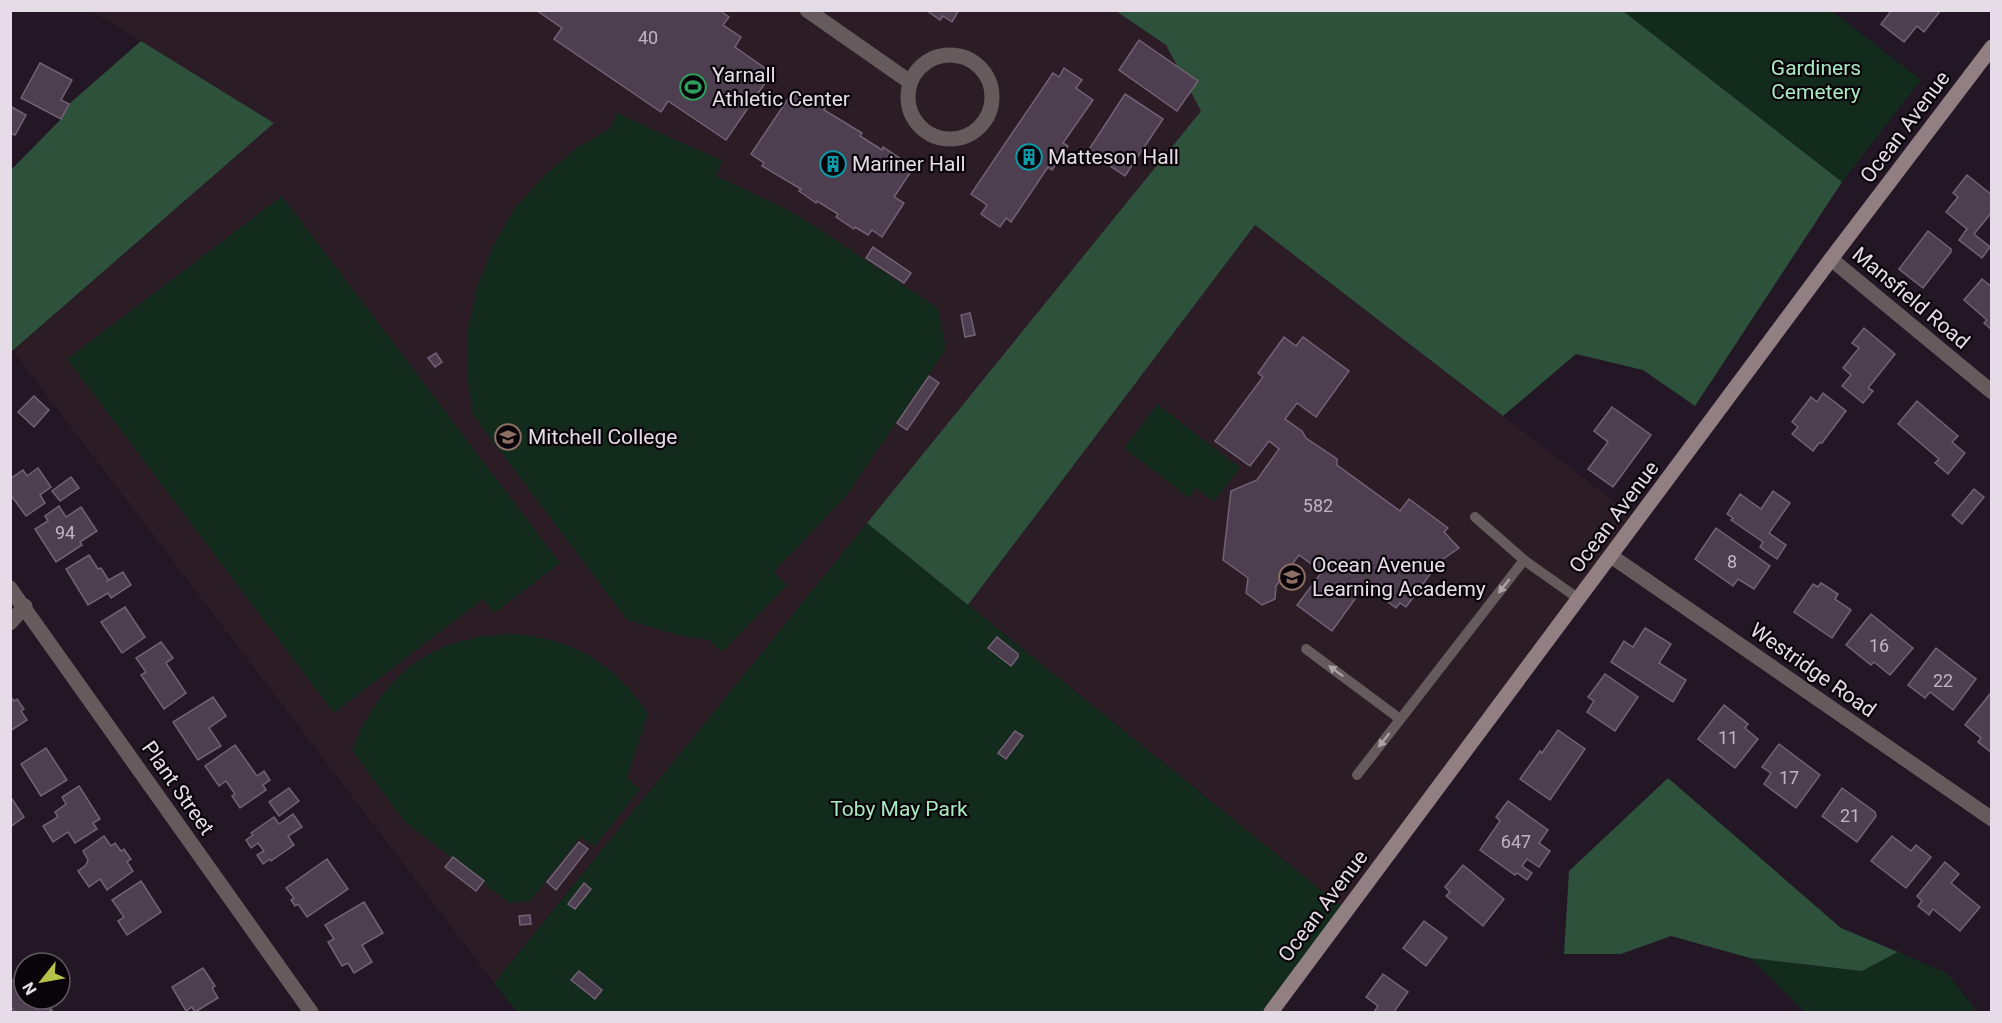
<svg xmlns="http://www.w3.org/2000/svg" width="2002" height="1023" font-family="Roboto,sans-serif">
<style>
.education{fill:#2c1c26}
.green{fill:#132b1c}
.forest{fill:#2e513b}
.building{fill:#4d3e50;stroke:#726275;stroke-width:1.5}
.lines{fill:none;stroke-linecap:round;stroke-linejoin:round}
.service{stroke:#665b5c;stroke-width:10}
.minor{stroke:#665b5c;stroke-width:15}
.secondary{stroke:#927f82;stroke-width:15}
.oneway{fill:#aca2a8}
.labels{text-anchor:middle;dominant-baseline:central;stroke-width:4.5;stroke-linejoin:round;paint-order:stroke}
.number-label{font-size:18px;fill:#c0b4c1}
.park-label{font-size:21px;fill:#a9e9c0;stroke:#09040a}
.poi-label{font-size:21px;fill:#e6dce7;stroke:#09040a;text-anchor:start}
.street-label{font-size:21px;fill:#e6dce7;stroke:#09040a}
</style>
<rect width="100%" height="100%" fill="#231625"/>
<g class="education">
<path d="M92,11h1191l-789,972 -481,-632 261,-228z"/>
<path d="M1255,225l383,295 -291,391 -379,-306z"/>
</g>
<g class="green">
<path d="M1623,11h209l89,69 -79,102z"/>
<path d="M617,113l105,48 -6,15 64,30 24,13 134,89 8,41 -100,147 -72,76 13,13 -65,67 -13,-12 -24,-3 -58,-17 -154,-205 -6,-42 1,-43 9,-42 15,-40 22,-39 30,-33 31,-27 35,-21z"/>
<path d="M282,196l278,367 -66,50 -11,-14 -149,114 -267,-354z"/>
<path d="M1157,404l83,64 -26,34 -18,-14 -7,10 -65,-50z"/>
<path d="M867,523l480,388 -76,101h-754l-23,-29z"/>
<path d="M511,634c61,4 103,28 137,80l-21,64 13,11 -46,58 -13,-10 -51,64 -21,2 -105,-82 -52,-71c31,-75 76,-113 159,-116z"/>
<path d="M1898,952l49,21 30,39h-172l-55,-54 112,13z"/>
</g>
<g class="forest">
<path d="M1116,11h507l219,171 -147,224 -52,-36 -67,-16 -73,62 -248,-191 -287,380 -101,-82 334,-412 -35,-66z"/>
<path d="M141,41l133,82 -263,229 1,-183 49,-50 8,-15z"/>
<path d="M1668,778l173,150 57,24 -36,19 -112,-13 -79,-22 -50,18h-57l5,-83z"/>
</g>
<g class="building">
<path d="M536,10h183l10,7 -6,8 18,12 -6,10 37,26 -46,67 -58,-39 -7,11 -107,-73 8,-11z"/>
<path d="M926,10h33l-7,12 -9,-6 -3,4z"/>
<path d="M1892,10h49l-17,22 -7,-6 -13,16 -23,-18z"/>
<path d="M1139,40l59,41 -21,30 -58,-41z"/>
<path d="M40,63l32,17 -11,20 8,4 -8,15 -40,-21z"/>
<path d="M1064,68l18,12 -6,8 17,12 -30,43 5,3 -16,24 -4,-3 -37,55 -5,-4 -6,9 -19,-13 6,-9 -16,-11 82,-121 6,4z"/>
<path d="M794,90l13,9 1,-2 17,11 -1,2 38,23 -2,3 22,14 1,-3 18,12 -2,3 13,8 -18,27 10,6 -22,34 -10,-7 -4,5 -13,-8 -1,2 -18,-12 2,-3 -21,-13 -1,2 -17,-12 2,-2 -39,-23 2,-3 -13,-9z"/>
<path d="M1125,94l38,25 -38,57 -37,-25z"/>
<path d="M10,106l16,9 -11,20 -5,-2z"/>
<path d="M1967,175l25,20v17l-18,22 16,13 -8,11 -23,-18 8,-11 -21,-17 12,-15 -5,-4z"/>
<path d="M1928,231l23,18v3l-28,36 -24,-19z"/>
<path d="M873,247l38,26 -7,10 -38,-25z"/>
<path d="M1982,279l10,8v43l-8,-7 3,-3 -23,-20z"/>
<path d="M970,313l5,22 -10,2 -4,-22z"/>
<path d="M1864,328l31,26 -27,34 5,3 -10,12 -21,-17 9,-11 -8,-7 16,-20 -7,-5z"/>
<path d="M1284,337l12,9 7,-9 46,34 -33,46 -19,-14 -12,16 17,12 4,7 31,21v6l63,46 9,-12 39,29 -4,4 15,16 -20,14 -33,45 -6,-4 -4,5 -31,-23 -33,46 -35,-26 25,-33 -23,-17 -23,31 -1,13 -13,6 -16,-12 2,-15 -25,-18 8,-69 26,-11 22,-31 -10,-8 -19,25 -35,-25 48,-64 -5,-4z"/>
<path d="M436,353l6,9 -7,5 -7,-9z"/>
<path d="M929,376l10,7 -32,47 -10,-7z"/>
<path d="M1823,393l23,18 -24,32h-3l-6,8 -21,-17 6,-7 -6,-5 19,-25 6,5z"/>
<path d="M34,396l15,14 -15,17 -16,-15z"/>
<path d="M1917,401l41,35 -6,6 13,11 -17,21 -13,-11 4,-4 -41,-35z"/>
<path d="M1612,407l39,28 -38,52 -25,-18 20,-27 -14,-11z"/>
<path d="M38,468l13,19 -11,8 5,8 -19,13 -16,-22v-15l13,-9 4,6z"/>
<path d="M71,477l8,11 -19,13 -8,-10z"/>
<path d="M1974,489l10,8 -22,27 -10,-9z"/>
<path d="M1773,491l17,12 -21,30 17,12 -9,14 -17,-12 3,-5 -32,-22 2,-2 -6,-4 13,-20 21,15z"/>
<path d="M59,506l7,11 15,-10 16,24 -17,11 2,3 -26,17 -21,-33 13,-8 -3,-5z"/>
<path d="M1716,528l54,38 -16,23 -16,-10 -5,7 -38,-27z"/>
<path d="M89,555l9,14 3,-1 7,11 -1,2 16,-9 8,13 -20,13 -3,-5 -20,12 -22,-36z"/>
<path d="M1821,583l17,11 -3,5 16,11 -19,28 -38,-26 19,-28 5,3z"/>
<path d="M125,607l20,30 -23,16 -21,-31z"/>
<path d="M1871,614l42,34 -23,27 -16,-13 -3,3 -25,-20z"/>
<path d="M1645,628l26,16 -12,19 27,17 -13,22 -62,-40 13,-21 9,6z"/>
<path d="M997,637l21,17v3l-7,9 -23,-18z"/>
<path d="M161,642l12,16 -7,5 20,30 -22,16 -23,-34 5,-3 -10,-14z"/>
<path d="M1936,648l40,31 -23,31 -23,-18 -5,6 -17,-13z"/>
<path d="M1605,674l33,23 -23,34 -28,-19 7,-11 -6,-4z"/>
<path d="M1990,694l2,1v58l-14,-11 3,-4 -16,-13z"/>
<path d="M10,696l4,5 3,-2 7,10 -3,2 6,9 -17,11z"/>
<path d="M213,697l13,19 -17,12 12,18 -23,14 -25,-38z"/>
<path d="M1724,705l24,19 -3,4 13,11 -23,29 -37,-29z"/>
<path d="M1558,730l27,19 -35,51 -30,-21 20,-28 2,2z"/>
<path d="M1015,731l8,5 -17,23 -8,-6z"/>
<path d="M1779,744l41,31 -24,33 -32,-24 7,-11 -9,-6z"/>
<path d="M235,745l22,31 7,-5 6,9 -7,5 3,5 -26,18 -8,-12 3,-2 -9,-13 -7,5 -14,-20z"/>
<path d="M46,748l21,32 -26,16 -20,-32z"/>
<path d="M79,786l21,33 -7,4 4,6 -22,14 -7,-11 -15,10 -10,-16 15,-9 -3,-5 11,-8 -4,-7z"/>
<path d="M289,788l10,13 -20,15 -10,-14z"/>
<path d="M1842,788l33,24 1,4 -19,26 -35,-26z"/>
<path d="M12,799l12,18 -14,10v-27z"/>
<path d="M1508,801l40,29 -9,13 11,8 -11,16 -12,-8 -5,7 10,7 -5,7 -10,-7 -2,2 -35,-25 20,-29 -4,-4z"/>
<path d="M293,814l9,13 -14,9 6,9 -23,16 -1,-2 -7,5 -6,-9 7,-4 -6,-8 -7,5 -5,-8 7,-5 -2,-2 23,-16 5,7z"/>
<path d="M104,836l7,10 4,-3 6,8 3,-2 7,10 -4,3 6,9 -26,19 -7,-11 -11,8 -11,-16 8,-6 2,-5 -5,-9z"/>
<path d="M1892,836l19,15 5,-6 15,12 -25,31 -35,-27z"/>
<path d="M579,842l9,7 -32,41 -9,-8z"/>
<path d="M453,857l31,24 -8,10 -31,-24z"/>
<path d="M327,859l21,30 -41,28 -9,-13 -3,2 -4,-6 3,-2 -8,-10z"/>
<path d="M1945,862l14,12 -8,9 29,24 -20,24 -27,-22 -4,6 -11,-9 4,-5 -5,-5z"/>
<path d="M1463,865l41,34 -21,27 -37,-30 4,-4 -5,-5z"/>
<path d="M141,881l20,31 -34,23 -9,-14 6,-4 -12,-17z"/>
<path d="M584,883l7,6 -16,20 -7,-5z"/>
<path d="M364,902l19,31 -21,12 10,17 -18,11 -6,-10 -6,3 -14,-24 6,-3 -9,-14z"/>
<path d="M530,915l1,9 -11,1 -1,-9z"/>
<path d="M1424,921l23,17 -21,28 -23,-18z"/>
<path d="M203,968l12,18 -3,2 6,10 -23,14 -3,-5 -6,4 -14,-24z"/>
<path d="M579,971l23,19 -7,9 -24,-19z"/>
<path d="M23,974l1,25h17l3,5 3,-1 5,7 -4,2h-33l-5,-7v-23z"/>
<path d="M1383,974l25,18 -14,20h-20l4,-6 -12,-9z"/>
</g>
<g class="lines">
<g class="service">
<path d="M1475,517l49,43"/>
<path d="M1306,649l94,70"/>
<path d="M1357,775l167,-215 55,39"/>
</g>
<g class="minor">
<path d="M807,10l103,72"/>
<circle cx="950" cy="97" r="42"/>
<path d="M1831,259l161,133"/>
<path d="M1611,556l381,263"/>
<path d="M10,588l301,424"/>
<path d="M10,623l15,-17"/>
</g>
<path class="secondary" d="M1271,1012l560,-753 161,-212"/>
</g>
<defs><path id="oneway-solid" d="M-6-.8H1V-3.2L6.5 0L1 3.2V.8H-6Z" transform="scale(1.5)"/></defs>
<g class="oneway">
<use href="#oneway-solid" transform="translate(1504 586) rotate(128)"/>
<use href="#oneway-solid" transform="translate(1336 671) rotate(-143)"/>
<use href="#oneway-solid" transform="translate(1384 740) rotate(128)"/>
</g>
<defs>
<g id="stadium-ring" transform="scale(1.35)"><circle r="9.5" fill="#09040a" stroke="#2e9e5b" stroke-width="1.5"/><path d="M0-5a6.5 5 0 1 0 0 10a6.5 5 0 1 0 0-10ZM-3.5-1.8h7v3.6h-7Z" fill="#2e9e5b"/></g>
<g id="building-ring" transform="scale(1.35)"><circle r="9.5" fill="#09040a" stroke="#0f9aa8" stroke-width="1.5"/><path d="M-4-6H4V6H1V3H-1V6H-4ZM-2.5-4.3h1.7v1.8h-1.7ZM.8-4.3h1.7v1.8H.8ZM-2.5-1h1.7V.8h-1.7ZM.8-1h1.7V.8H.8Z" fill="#0f9aa8"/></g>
<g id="university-ring" transform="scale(1.35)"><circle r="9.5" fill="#09040a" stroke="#8d6e63" stroke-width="1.5"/><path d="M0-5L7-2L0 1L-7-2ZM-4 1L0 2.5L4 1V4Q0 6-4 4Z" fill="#8d6e63"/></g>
<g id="school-ring" transform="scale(1.35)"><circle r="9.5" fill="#09040a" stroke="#8d6e63" stroke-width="1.5"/><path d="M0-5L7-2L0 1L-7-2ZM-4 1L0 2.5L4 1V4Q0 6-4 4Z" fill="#8d6e63"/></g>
</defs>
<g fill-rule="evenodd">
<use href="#stadium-ring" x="693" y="87"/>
<use href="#building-ring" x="1029" y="157"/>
<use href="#building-ring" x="833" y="164"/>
<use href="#university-ring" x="508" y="437"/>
<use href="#school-ring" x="1292" y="577"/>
</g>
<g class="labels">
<g class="number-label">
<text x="648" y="37">40</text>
<text x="1318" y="505">582</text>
<text x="65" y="532">94</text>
<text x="1732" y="561">8</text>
<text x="1879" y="645">16</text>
<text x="1943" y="680">22</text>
<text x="1728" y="737">11</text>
<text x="1789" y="777">17</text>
<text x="1850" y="815">21</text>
<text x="1516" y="841">647</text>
</g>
<g class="park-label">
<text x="1816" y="68">Gardiners<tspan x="1816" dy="24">Cemetery</tspan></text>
<text x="899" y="809">Toby May Park</text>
</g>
<g class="poi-label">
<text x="712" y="75">Yarnall<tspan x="712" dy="24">Athletic Center</tspan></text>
<text x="1048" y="157">Matteson Hall</text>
<text x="852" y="164">Mariner Hall</text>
<text x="528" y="437">Mitchell College</text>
<text x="1312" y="565">Ocean Avenue<tspan x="1312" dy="24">Learning Academy</tspan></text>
</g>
<g class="street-label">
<text transform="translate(1905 127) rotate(-53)">Ocean Avenue</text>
<text transform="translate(1911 298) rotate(40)">Mansfield Road</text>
<text transform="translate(1614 517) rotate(-53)">Ocean Avenue</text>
<text transform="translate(1813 670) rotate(35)">Westridge Road</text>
<text transform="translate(178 788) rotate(55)">Plant Street</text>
<text transform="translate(1323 906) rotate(-53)">Ocean Avenue</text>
</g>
</g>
<rect width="2002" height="1023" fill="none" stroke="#e6dce7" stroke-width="24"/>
<g transform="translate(42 981) rotate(239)"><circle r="28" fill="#09040a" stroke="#615a62" stroke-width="1.5"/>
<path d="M0-4.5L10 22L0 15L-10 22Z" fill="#b6c148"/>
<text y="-9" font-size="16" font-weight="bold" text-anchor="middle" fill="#e6dce7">N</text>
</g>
</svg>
